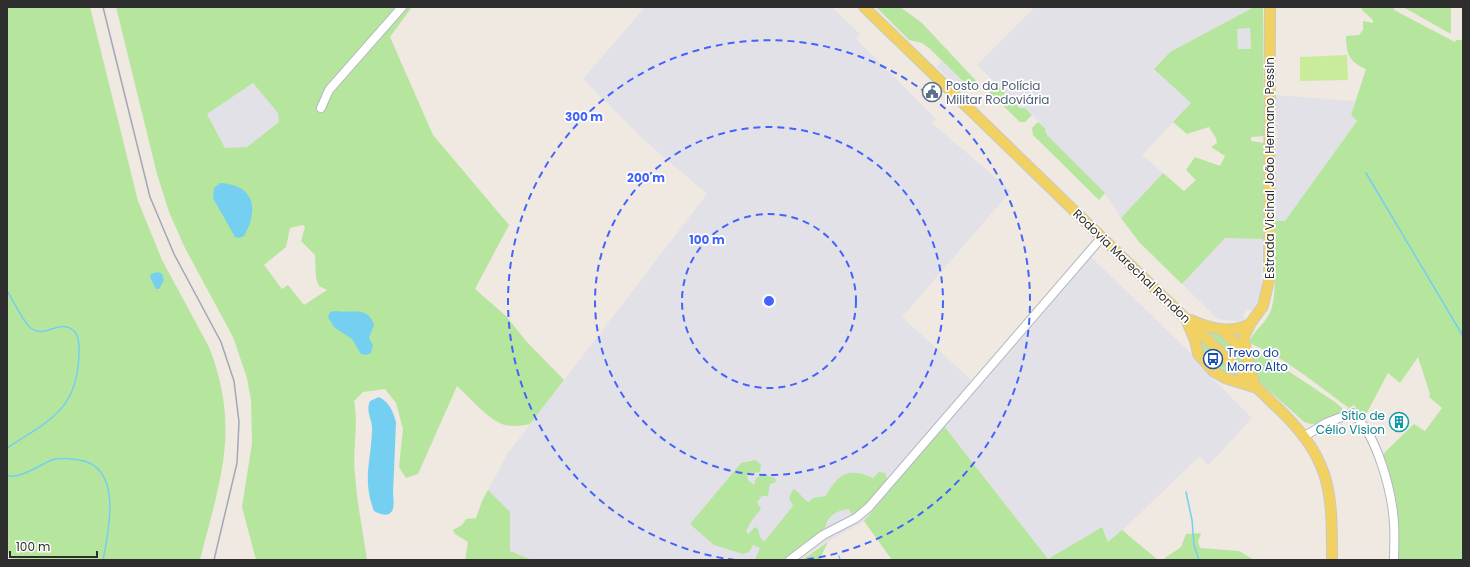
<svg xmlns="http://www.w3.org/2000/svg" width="1470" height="567" font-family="Poppins,sans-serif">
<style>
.industrial{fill:#e3e1e8}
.green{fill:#b6e59e;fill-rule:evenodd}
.pitch{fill:#c9ec9a}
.water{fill:#75cff0}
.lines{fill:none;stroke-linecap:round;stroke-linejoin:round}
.stream{stroke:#75cff0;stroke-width:1.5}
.minor-casing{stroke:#b4b7c1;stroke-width:10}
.major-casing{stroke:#c9c9c9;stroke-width:12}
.minor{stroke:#fff;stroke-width:8}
.major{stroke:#f2d163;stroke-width:10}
.rail{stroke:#a3a6b8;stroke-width:1.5}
.ring{fill:none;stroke:#4264fb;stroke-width:2;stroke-dasharray:7 5}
.labels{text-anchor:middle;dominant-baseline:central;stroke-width:3.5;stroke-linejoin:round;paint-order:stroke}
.service-label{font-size:12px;fill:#4e5e75;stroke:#fff;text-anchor:start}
.street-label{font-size:12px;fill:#2e2e2e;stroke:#fff}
.transit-label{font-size:12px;fill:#164399;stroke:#fff;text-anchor:start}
.culture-label{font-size:12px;fill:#0d838f;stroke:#fff;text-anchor:end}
.centre{fill:#4264fb;stroke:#fff;stroke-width:2}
.ring-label{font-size:12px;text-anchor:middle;font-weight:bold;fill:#4264fb;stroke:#fff;stroke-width:3.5;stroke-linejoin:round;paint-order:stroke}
</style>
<rect width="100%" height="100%" fill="#efe9e1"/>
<g class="industrial">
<path d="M645,7h187l28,27 -4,5 80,80 -4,4 79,68 -109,126 76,69 112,-130 109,105v4l53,53 -44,48 -8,-10 -91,87 -7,-16 -54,32 -104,-133 -80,95 -50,29 -12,10h-270l-22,-9v-39l-22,-22 20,-37 199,-259 -63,-54 -61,-61z"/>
<path d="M1035,7h219l-84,45 -16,16 38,35 -50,52 21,18 -42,45 -16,-25 -59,-59 -1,-6 -20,-20h-4l-44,-43z"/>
<path d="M1250,28l1,21h-13l-1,-20z"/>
<path d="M942,61l28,27 -5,6 -28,-27z"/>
<path d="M253,83l25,30 2,9 -33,25 -22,1 -18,-34z"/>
<path d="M1274,95l81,6 -4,14 6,6 -72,100h-11v-72l3,-4v-15l-3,-3z"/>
<path d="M1225,238l38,1 -2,53 -6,15 -3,3h-5l-4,5 2,4 -3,3 -24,-3 -36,-35z"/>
</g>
<g class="green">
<path d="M7,7h83l48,194 24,59 47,87c32,82 11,133 -9,213h-187l-6,-9z"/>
<path d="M116,7h296l-22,30 43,98 76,90 -34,64 31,27 20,25 38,39 -34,44c-8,2 -21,3 -28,0 -14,-5 -34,-28 -45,-38l-39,88 -12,4 -7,-11 4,-38 -7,-26 -11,-14 -22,3 -9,9c5,24 -2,49 1,73 2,29 8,58 12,86h-111l-14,-53 10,-64 -1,-43 -4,-22 -14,-41 -48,-89 -16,-36 -12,-38zM253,83l25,30 1,9 -32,25 -22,1 -18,-34zM303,225l2,2 -4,14 14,14 1,23 3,8 8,4 -23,15 -16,-20 -6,4 -18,-24 22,-18 4,-19z"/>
<path d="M876,7h24l22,16 57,61 -3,7 -6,-3 -41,-40 -7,-5 -13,-3z"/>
<path d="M1254,7h9l1,129 -13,1v4l13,2 -1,96 -38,-1 -43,46 -43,-42 -18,-24 42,-45 21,18 12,-11 -10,-10 9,-13 25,9 5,-10 -14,-9 6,-4 -1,-5 -7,-11 -22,7 -14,-12 18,-19 -37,-34 16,-17zM1250,28l1,21h-13l-1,-20z"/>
<path d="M1361,7h33v3l61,32 1,-2h7v520h-66l-3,-60 -11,-44 2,-4 29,-28 11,7 17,-23 -13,-11 1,-3 -12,-37 -18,26 -12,-10 -25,47 -9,-15 -5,3c-32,-23 -63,-50 -100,-65 4,-13 18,-20 22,-33 7,-19 3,-68 3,-89h11l72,-100 -6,-6 15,-46c-17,-7 -20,-16 -20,-33l13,-1 4,-5v-9l10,2v-3l-11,-10z"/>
<path d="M1403,7h48v27z"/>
<path d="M996,84l24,24h5l7,7 -7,7h-5l-31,-30z"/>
<path d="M1038,122l7,6 1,6 59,59 -6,7 -66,-65 -1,-7z"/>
<path d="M1206,330l34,1 5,34 -3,8 -5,3h-12l-27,-25 3,-16z"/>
<path d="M1246,348l21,9 68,45 7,6v5c-13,7 -24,15 -38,9l-47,-42z"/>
<path d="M944,426l104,133 54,-32 6,15 14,-12 36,30h-266l-28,-39z"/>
<path d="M756,460l5,5 -1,7 -13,2 1,6 6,5 2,-7 8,-4 11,4 1,4 -6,2 -2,12h-6l-5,6 4,7 -9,11 -6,11 2,3 7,-7 3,2 2,8 4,5 29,-36 -4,-8 4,-9c8,3 9,11 16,13l4,-4 13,-2c12,-23 23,-29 47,-18l6,-6 6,1 2,5 -3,8 -28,27 -5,1 -2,-5c-12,1 -22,7 -24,19l-42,32h-28l5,-12 -7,-3 -4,7 -6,2 -29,-9 -24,-21 51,-61z"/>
<path d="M488,490l22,22v39l22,9h-67l3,-18 -13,-8 -2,-4 9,-5 4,-6 10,-1 6,-17z"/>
<path d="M1201,533l-3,9 2,6 39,3 15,9h-92l19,-13 5,-13z"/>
<path d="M828,542l-9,18h-17z"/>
</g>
<path class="pitch" d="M1347,55l1,25 -48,1v-24z"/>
<g class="water">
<path d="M220,183c35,2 39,26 24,53l-5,2 -4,-1 -22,-39 1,-10z"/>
<path d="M158,272l4,2 2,6 -5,9h-3l-6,-12 1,-3z"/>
<path d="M335,311c16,3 33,-6 39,14l-5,13 4,7 -2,8 -5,2 -5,-1 -9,-15 -18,-12 -6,-10 2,-5z"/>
<path d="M379,397c10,5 14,14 17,25l-3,72c2,15 0,27 -19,17 -12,-32 -3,-49 -2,-80 1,-12 -7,-19 -2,-30z"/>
</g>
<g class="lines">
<g class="stream">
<path d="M1366,173l97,163"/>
<path d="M7,291c7,10 16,32 25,38 14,9 27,-10 41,1 7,6 6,17 6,25 -2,56 -31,66 -72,93"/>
<path d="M7,475c10,6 34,-11 45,-15 9,-3 18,-1 27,0 44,6 30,71 24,100"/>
<path d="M1186,492l6,28 2,25 5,15"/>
<path d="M839,556l1,4"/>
</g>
<g class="minor-casing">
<g id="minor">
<path d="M321,108l8,-18 73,-83"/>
<path d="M1305,436l21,-13 26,-10c25,20 40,79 42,110 1,12 0,25 0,37"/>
<path d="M790,560l33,-25 33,-17 13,-11 233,-270"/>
</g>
</g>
<g class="major-casing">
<g id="major">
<path d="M864,7l419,406c49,49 49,81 49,147"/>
<path d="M1191,320c20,9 39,14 59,4"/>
<path d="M1188,324l7,16 3,14 15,17 12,7 29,9"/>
<path d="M1221,329l24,23"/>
<path d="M1254,381l-6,-16 -4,-28 6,-13 13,-18 6,-26 1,-273"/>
</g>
</g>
<use href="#minor" class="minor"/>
<use href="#major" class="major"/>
<path class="rail" d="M103,7l47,190 24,57 47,88 13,39 5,41 -2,41 -23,97"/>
</g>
<g class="ring">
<circle cx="769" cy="301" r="87"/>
<circle cx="769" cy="301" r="174"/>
<path d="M735 560A261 261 0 1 1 803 560"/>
</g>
<defs>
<g id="civic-ring" transform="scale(1)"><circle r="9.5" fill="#fff" stroke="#5c6f8a" stroke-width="1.5"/><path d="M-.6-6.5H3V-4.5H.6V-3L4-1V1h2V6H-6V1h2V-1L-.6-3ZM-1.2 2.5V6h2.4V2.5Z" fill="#5c6f8a"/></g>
<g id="bus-ring" transform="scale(1)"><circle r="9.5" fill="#fff" stroke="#1a4fb4" stroke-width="1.5"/><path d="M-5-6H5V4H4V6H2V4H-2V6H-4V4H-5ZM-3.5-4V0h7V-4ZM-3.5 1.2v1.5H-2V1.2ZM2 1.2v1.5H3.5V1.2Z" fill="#1a4fb4"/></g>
<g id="building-ring" transform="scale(1)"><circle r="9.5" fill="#fff" stroke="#0f9aa8" stroke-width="1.5"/><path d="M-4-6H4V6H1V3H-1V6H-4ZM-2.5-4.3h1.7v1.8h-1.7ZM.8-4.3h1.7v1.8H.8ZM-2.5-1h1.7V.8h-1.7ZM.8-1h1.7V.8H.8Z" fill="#0f9aa8"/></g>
</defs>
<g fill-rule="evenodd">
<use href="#civic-ring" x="932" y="92"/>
<use href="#bus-ring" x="1213" y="359"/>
<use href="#building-ring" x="1399" y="422"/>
</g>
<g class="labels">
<g class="service-label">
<text x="946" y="85">Posto da Polícia<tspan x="946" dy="14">Militar Rodoviária</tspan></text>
</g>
<g class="street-label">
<text transform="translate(1269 168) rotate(-90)">Estrada Vicinal João Hermano Pessin</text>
<text transform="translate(1132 266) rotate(44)">Rodovia Marechal Rondon</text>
</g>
<g class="transit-label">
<text x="1227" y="352">Trevo do<tspan x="1227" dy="14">Morro Alto</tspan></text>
</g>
<g class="culture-label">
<text x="1385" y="415">Sítio de<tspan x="1385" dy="14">Célio Vision</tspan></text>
</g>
</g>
<circle cx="769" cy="301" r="6" class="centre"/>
<g class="ring-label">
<text x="584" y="121">300 m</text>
<text x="646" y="182">200 m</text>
<text x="707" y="244">100 m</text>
</g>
<rect width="1470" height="567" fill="none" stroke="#2e2e2e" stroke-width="16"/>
<path d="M10 551v6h87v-6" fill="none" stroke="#2e2e2e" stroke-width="2"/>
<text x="16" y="551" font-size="12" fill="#2e2e2e" stroke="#ffffff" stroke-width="3" paint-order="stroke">100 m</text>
</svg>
